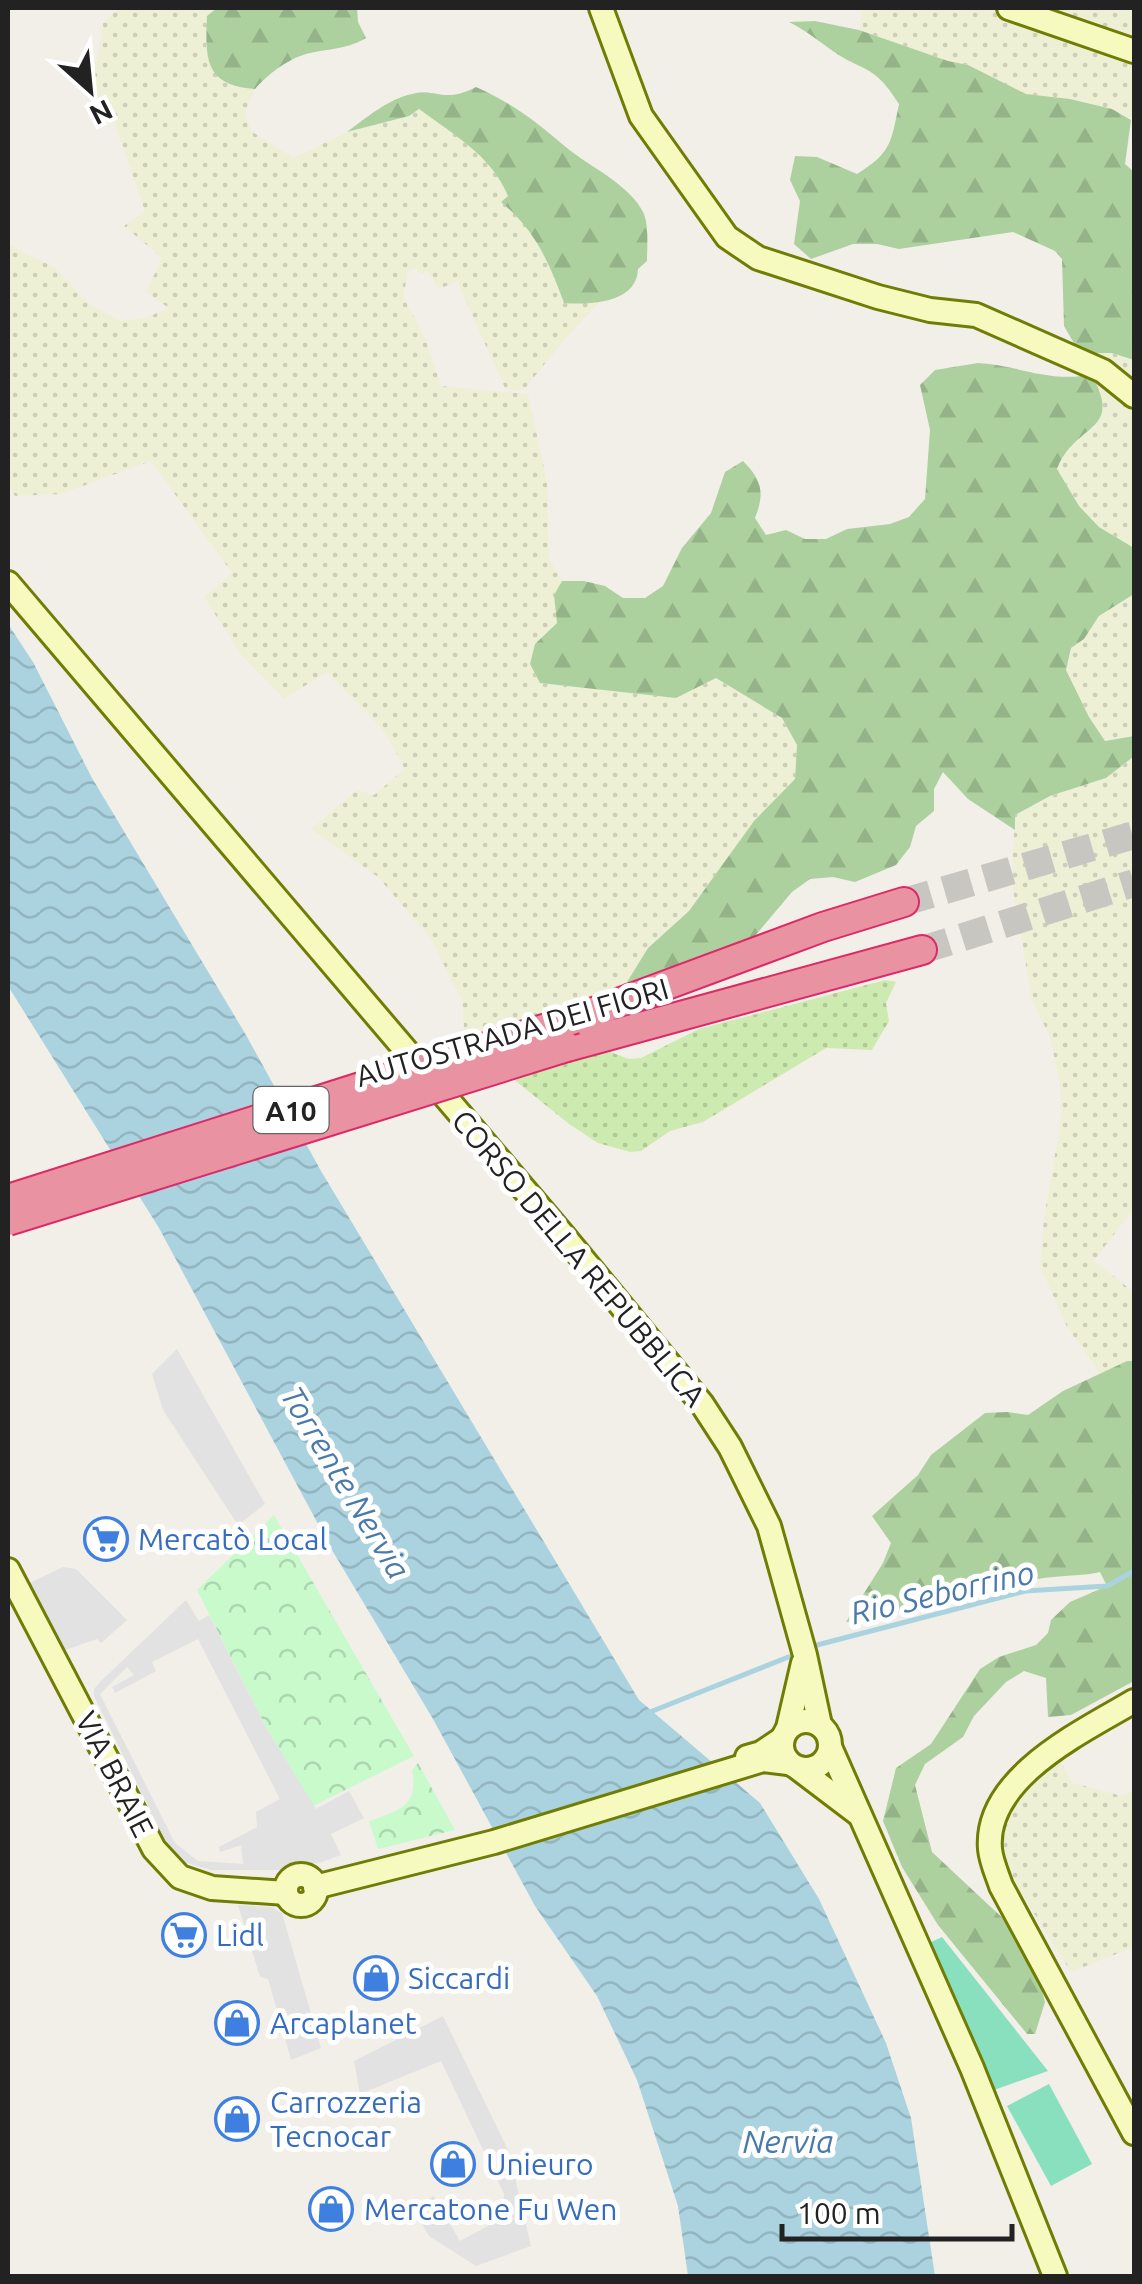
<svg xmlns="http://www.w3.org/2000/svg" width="1142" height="2284" font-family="Ubuntu,sans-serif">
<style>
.farmland{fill:url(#farmland-dots)}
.grass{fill:url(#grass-dots)}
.forest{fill:url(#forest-firs)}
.park{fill:url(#park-crowns)}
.pitch{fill:#88e0be}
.parking{fill:#e2e2e2;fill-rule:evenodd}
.water{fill:url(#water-waves)}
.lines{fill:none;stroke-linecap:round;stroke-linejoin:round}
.stream{stroke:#aad3df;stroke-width:5}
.highway-tunnel{stroke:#c8c6c1;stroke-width:28;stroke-dasharray:28 14;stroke-linecap:butt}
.secondary-casing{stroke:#707d05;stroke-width:28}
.highway-casing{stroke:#dc2a67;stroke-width:32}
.secondary{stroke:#f7fabf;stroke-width:22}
.highway{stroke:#e892a2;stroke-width:28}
.highway-bridge-casing{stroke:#dc2a67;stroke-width:32;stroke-linecap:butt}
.highway-bridge{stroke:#e892a2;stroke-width:28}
.labels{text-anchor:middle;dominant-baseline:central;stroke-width:10;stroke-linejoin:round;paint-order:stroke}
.shield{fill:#fff;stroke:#646464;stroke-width:2.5}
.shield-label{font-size:28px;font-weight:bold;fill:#222}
.street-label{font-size:30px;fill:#222;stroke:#fff}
.shop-label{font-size:30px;fill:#366cbe;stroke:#fff;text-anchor:start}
.water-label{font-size:32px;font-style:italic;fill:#4a7aab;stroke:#fff}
</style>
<defs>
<pattern id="farmland-dots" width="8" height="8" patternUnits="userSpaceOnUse" patternTransform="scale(2.5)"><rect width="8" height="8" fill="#eef0d5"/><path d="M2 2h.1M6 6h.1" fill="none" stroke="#ccceb7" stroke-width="1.8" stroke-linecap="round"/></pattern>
<pattern id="grass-dots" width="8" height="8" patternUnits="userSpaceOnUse" patternTransform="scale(2.5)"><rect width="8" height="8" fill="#cdebb0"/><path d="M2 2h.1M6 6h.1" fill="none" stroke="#b0c997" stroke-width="1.8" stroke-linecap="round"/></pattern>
<pattern id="forest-firs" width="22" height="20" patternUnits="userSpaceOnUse" patternTransform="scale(2.5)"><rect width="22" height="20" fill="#add19e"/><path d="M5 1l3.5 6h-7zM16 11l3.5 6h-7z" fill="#95b388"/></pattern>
<pattern id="park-crowns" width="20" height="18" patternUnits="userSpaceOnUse" patternTransform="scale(2.5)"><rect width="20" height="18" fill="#c8facc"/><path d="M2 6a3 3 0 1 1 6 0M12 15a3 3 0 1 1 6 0" fill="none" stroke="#acd6af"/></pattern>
<pattern id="water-waves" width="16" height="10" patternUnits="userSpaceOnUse" patternTransform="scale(2.5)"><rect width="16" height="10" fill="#aad3df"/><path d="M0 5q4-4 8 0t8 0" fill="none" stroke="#92b5bf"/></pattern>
</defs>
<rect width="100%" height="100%" fill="#f2efe9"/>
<g class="farmland">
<path d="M119,8h98l-10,8 -1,36 27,35 22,2 -10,24 6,18 43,27 53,-26 62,-16 10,-7 57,41 23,25 9,21 -7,6 18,15 26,36 19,50 36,-1 -35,37 -39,48 -10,4 -11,-3 -48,-106 -19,7 -10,-17 -7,2 -5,-6 -8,4 -5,25 21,38 17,51 87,8 19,88 2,77 13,22 -8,14 3,28 -22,21 -5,20 10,19 136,15 40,-20 66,40 15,28 -2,33 -41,42 -65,90 -41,37 -24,39 -159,53 -3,-39 -31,-62 -53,-62 -67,-48 46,-39 17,5 31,-26 -21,-38 -57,-59 -43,27 -42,-43 -38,-59 28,-24 -81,-112 -90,33 -46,2 -7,-11v-241l47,24 33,35 32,18 25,-3 24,-10 -23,-16 16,-34 -38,-32 21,-15 -38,-109 -21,-9 12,-37 5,-33z"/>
<path d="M863,8h271v112l-22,-11 -42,-10 -44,-5 -58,-29 -20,-4 -89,-31z"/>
<path d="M1090,353h22l22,7v188l-35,-21 -20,-21 -22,-37 7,-17 11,-13 19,-11 7,-37 -10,-17z"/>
<path d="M1134,594v142l-29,5 -16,-24 -23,-47 5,-22 13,-9 16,-23z"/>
<path d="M1134,742v467l-40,51 38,31 2,-1v71l-34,12 -33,-46 -27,-61 4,-48 17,-98 -1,-35 -10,-48 -18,-37 -20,-116 1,-35 2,-34 35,-19 56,-18 27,-21z"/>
<path d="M1057,1755l16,28 49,13 12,-6v157l-63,25 -64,-101 -11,-29 8,-23 26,-38z"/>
</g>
<path class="grass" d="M885,980l11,2 -10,21 3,18 -17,29 -46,-2 -123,74 -33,9 -29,20 -11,1 -32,-9 -29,-19 -104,-84 109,-36 18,41 37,14 12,-1 58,-29z"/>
<g class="forest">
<path d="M217,8h140l1,14 8,16c-22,13 -41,10 -63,17 -18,6 -36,20 -48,34 -50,-4 -50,-29 -48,-73z"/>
<path d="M815,21l44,9 89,31 20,4 58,29 44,5 42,10 19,11 -6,44 9,8v188l-22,-7h-22l-15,-8 -11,-19 -2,-67 -7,-8 -42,-19 -114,17 -22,-5h-24l-42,15 -17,-15 6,-43 -10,-21 5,-24 22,1 40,17c35,-22 34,-32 42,-70 -26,-42 -36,-31 -69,-55 -14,-10 -25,-19 -41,-27z"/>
<path d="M476,87c38,17 60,35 91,61 23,19 64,37 77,66 5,14 3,33 3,47l-9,8c-1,34 -48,36 -74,34 -15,-41 -29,-73 -63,-101l7,-6c-17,-41 -54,-61 -89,-87l-10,7 -62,16c19,-14 41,-33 65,-38 26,-6 31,10 64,-7z"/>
<path d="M978,363c44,3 66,19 114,12 32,59 -17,47 -35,94l22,37 20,21 35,21v46l-35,22 -15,23 -13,9 -5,22 23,47 16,24 29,-5 -1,21 -27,21 -56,18 -35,19v15l-47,-31 -25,-27 -9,17v22l-18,15 -6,21 -14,18 -41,17 -22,-5 -23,2 -18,13 -38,45 -130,50 24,-39 41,-37 65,-90 41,-42 2,-34 -15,-27 -66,-40 -40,20 -136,-15 -10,-19 5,-20 22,-21 -3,-28 8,-14h22l21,5 18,12h22l18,-12 19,-38 29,-35 14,-41 18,-11c19,19 22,32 12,57l11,17 20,-5 19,9h21l21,-10 43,-5 19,-7 16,-18 5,-69 -10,-45 15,-15z"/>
<path d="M1127,1361h7v320l-63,34 -23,2 -2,-39 -22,-7 -18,11 -32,34 -11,21 -38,27 -10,21 17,67 77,72 30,56 6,22 -10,32h-8l-89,-109 -36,-58 -19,-46 13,-53 35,-24 49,-75 19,-12 37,-12 12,-12 3,-13 19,-18 37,-16 -7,-14c-17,4 -30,3 -47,5 -20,2 -42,7 -62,12 -48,11 -96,28 -145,33l37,-59 8,-20 -19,-27 46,-41 13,-20 54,-42 22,-1 21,3 35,-24z"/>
</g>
<g class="park">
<path d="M274,1515l140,241 -101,50 -46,-77 -70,-139z"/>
<path d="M418,1763l37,67 -77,19 -9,-28c30,-10 50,-15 43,-51z"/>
</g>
<g class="pitch">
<path d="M942,1937l106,134 -54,19 -67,-146z"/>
<path d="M1049,2084l43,80 -41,22 -44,-80z"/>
</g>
<g class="parking">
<path d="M177,1349l88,155 -27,21 -75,-115 -11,-36z"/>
<path d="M63,1567l13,2 51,51 -26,23 -4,-4 -35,12 -34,-67z"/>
<path d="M186,1600l13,21 10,-6 58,114 49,80 33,-18 15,27 -33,16 10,21 -19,7 -41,8h-70l-31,-9 -11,-13 -75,-152v-7l7,-8zM198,1639l82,160 -24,13 1,15 -38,20 1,5 21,-7 2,19 -45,-3 -23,-18 -75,-149 27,-27 7,8 -22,12 3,6 41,-22 -4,-9z"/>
<path d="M238,1905l33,2 11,6 39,135 -30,12 -23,-81 -8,-2z"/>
<path d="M443,2016l66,136 22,94 -55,20 -47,-30 -17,-28 22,-12 26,45 43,-23 1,-24 -63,-133 -81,33 -6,-33z"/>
</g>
<path class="water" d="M8,624l25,38 59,116 154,257 75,136 318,529 121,103 59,96 67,144 25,75 24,158h-247l-10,-70 -41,-126 -40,-84 -62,-90 -102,-187 -101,-169 -173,-322 -151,-242z"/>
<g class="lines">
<g class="stream">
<path d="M817,1645l208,-54 82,-5 27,-15"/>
<path d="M650,1712l141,-56"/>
</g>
<g class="highway-tunnel">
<path d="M904,902l230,-67"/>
<path d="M922,950l212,-67"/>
</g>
<g class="secondary-casing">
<g id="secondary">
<path d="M601,8l40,108 86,121 31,21 120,39 52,13 46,5 127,56 31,25"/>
<path d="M1009,8l125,43"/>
<path d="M8,583l555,652 139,169 28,43 39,79 36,129 15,70"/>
<path d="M8,1570l146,279 26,28 32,11 74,5"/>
<path d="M1134,1701c-50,30 -150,76 -144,148 1,12 7,25 11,37l133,247"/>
<circle cx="806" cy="1745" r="24"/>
<path d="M788,1728l15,-65"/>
<path d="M830,1747l142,321 83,208"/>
<path d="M747,1757l14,-4 21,-14"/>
<path d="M799,1769l58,44"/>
<circle cx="301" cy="1890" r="15"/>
<path d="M315,1887l179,-45 269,-82 25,3"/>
</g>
</g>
<g class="highway-casing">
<g id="highway">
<path d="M575,1019l248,-92 81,-25"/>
<path d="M567,1047l355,-97"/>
</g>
</g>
<use href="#secondary" class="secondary"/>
<use href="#highway" class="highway"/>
<g class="highway-bridge-casing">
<g id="highway-bridge">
<path d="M8,1199l567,-180"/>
<path d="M8,1221l559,-174"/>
</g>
</g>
<use href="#highway-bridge" class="highway-bridge"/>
</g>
<defs>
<g id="supermarket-ring" transform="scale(2.25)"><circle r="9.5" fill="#fff" stroke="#3f7fe0" stroke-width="1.5"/><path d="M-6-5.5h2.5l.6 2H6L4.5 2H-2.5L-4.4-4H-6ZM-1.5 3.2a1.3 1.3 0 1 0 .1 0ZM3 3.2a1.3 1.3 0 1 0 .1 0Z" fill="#3f7fe0"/></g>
<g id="shop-ring" transform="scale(2.25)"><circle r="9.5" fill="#fff" stroke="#3f7fe0" stroke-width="1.5"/><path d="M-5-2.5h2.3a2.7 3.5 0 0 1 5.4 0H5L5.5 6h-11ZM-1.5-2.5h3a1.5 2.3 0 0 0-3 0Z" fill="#3f7fe0"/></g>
</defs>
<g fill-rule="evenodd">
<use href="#supermarket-ring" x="106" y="1539"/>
<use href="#supermarket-ring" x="184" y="1935"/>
<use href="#shop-ring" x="376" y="1978"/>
<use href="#shop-ring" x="237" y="2023"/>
<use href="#shop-ring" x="237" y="2119"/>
<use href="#shop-ring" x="453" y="2164"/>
<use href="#shop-ring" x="331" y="2209"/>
</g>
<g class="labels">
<rect class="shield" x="253.5" y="1087" width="75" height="46" rx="8"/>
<g class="shield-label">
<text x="291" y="1110">A10</text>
</g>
<g class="street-label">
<text transform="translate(512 1032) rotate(-16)">AUTOSTRADA DEI FIORI</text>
<text transform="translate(579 1258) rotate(50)">CORSO DELLA REPUBBLICA</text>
<text transform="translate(115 1774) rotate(63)">VIA BRAIE</text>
</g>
<g class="shop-label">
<text x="138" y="1539">Mercatò Local</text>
<text x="216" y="1935">Lidl</text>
<text x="408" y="1978">Siccardi</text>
<text x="270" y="2023">Arcaplanet</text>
<text x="270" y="2102">Carrozzeria<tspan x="270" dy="34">Tecnocar</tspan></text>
<text x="486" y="2164">Unieuro</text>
<text x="364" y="2209">Mercatone Fu Wen</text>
</g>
<g class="water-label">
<text transform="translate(346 1482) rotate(59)">Torrente Nervia</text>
<text transform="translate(942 1592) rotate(-13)">Rio Seborrino</text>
<text x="788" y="2141">Nervia</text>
</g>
</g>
<rect width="1142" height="2284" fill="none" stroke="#222222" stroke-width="20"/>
<g transform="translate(90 90) rotate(153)" stroke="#ffffff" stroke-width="8" paint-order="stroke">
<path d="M0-8L18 38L0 25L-18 38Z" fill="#222222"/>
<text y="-15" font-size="28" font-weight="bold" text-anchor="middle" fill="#222222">N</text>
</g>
<path d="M782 2224v15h230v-15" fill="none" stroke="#222222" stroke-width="5"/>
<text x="797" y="2224" font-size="30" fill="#222222" stroke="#ffffff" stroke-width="8" paint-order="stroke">100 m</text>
</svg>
